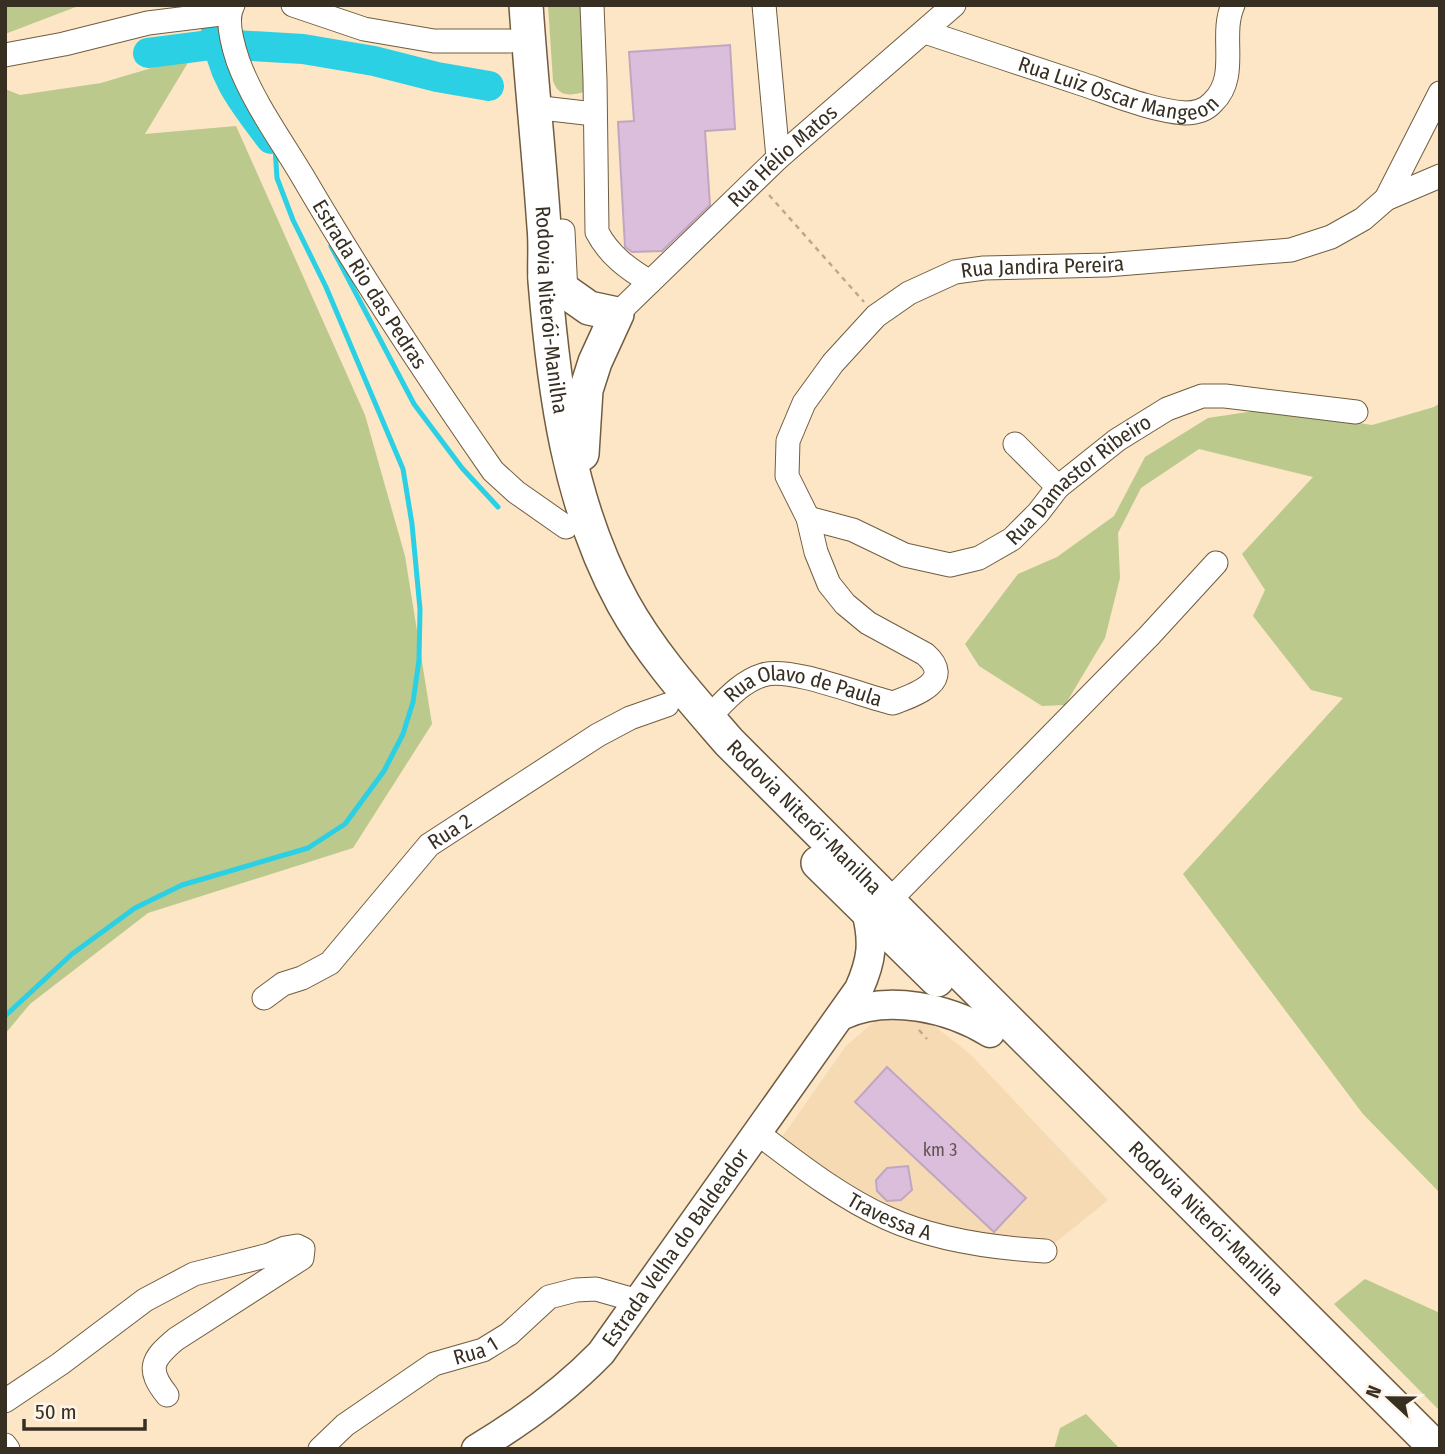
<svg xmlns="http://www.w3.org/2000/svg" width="1445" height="1454" font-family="'Fira Sans Condensed',sans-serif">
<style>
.built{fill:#f5dab4}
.green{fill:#bbc98d}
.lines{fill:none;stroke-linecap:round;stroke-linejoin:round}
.stream{stroke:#2cd0e4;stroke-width:5}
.river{stroke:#2cd0e4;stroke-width:30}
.building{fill:#dabedb;stroke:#c1a6c2;stroke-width:2}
.minor-casing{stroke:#705d41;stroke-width:25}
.major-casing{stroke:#705d41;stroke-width:31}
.highway-casing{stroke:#705d41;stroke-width:36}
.path{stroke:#bba98f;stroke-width:2.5;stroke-dasharray:5 5;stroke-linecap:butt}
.minor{stroke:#fff;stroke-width:23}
.major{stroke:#fff;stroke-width:28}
.highway{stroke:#fff;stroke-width:33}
.labels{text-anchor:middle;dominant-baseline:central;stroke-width:7;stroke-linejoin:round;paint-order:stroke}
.number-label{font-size:18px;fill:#605350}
.street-label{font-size:21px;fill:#372f22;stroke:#fef5e8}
</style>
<rect width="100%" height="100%" fill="#fce6c5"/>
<path class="built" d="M927,1020l44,35 137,145 -63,51 -106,-16 -91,-49 -66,-49 64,-91 29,-25z"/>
<g class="green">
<path d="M5,5h76l-76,29z"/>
<path d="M548,5h38l-2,87c-15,4 -25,5 -31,-11z"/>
<path d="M192,56l-47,78 91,-8 129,289 40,141 27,168 -79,124 -205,65 -118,91 -25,30v-945l15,6 81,-12z"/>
<path d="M1440,403v790l-77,-79 -180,-240 160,-176 -32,-8 -58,-74 12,-26 -23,-36 71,-77 -114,-28 -58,39 -23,45 2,45 -15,60 -40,67 -23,1 -63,-40 -14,-22 53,-70 39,-17 57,-41 31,-59 63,-39 59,-9 105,16 62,-18z"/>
<path d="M1365,1279l75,34v98l-106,-107z"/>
<path d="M1086,1414l34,35h-66l6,-21z"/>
</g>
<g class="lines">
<g class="stream">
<path d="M331,246l83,158 48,64 36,39"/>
<path d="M5,1016l67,-62 63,-46 47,-23 126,-37 37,-24 39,-53 19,-37 10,-32 6,-42 1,-51 -8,-85 -9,-55 -77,-182 -33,-67 -16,-42 -2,-30"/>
</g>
<g class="river">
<path d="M216,27c4,48 27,75 55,112"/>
<path d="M148,53l70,-9 85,5 71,12 63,16 52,9"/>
</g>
</g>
<g class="building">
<path d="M730,45l5,84 -30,2 5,74 -48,46 -30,1 -7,-5 -7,-125 16,-1 -5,-69z"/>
<path d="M887,1067l139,131 -32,34 -139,-130z"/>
<path d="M908,1166l4,24 -11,10 -14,1 -10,-10 -1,-11 11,-12z"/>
</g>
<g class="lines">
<g class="minor-casing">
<g id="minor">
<path id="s1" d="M233,5c-8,14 0,41 5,56 15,41 43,79 65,116 59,101 124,199 190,294l23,21 50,35"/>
<path d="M293,5l71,24 70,12h75"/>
<path d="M592,5l3,75 2,152c12,23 31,37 53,50"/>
<path d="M764,5l14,153"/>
<path id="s2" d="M925,32c52,17 105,35 157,52 33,11 68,26 103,29 10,0 21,-3 28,-11 27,-26 6,-66 20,-97"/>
<path d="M5,55l59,-11 84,-21 81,-10"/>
<path d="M533,107l61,7"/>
<path d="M1386,199l54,-106"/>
<path d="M563,231l3,63"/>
<path id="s3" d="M617,314l161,-156 176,-153"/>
<path d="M1015,444l43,43"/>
<path id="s4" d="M808,518l45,12 52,25 45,10 29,-7 33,-19 26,-26 20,-26 59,-47 50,-31 35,-13h23l131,16"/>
<path id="s5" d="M708,718c16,-16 32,-36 55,-43 28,-9 99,21 130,28 22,-8 63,-22 32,-49l-57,-31 -23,-19 -16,-20 -13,-32 -8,-34 -21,-42 1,-35 16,-38 29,-40 43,-47 33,-23 46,-21 29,-4 122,-3 185,-15 40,-13 32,-18 23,-20 54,-23"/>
<path d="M889,901l260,-265 67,-73"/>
<path id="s6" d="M264,998l19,-14 19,-6 28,-15 99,-118 169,-110 32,-17 37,-13"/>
<path id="s7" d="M756,1132c41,31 84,65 131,86 48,22 107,30 158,33"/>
<path d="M5,1401l55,-37 85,-64 49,-26 75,-19 16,-7 12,-2 6,3 -1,9 -126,81c-24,20 -30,30 -9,56"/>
<path d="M5,1445l3,4"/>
<path id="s8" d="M320,1449l25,-24 89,-61 49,-14 26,-16 40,-37 27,-7 20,-1 42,12"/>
</g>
</g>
<g class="major-casing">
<g id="major">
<path d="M843,1015c45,-21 106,-7 147,18"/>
<path id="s9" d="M476,1449c47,-28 87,-57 125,-96l258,-364c13,-29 15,-47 7,-78"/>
</g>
</g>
<g class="highway-casing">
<g id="highway">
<path id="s10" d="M526,5c5,74 13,148 18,222 2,18 0,36 1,54 9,110 24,224 78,322 28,51 68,95 106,139l708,707"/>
<path d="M545,277l44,31 28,6 -22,48 -9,28 -4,64"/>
<path d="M818,863l119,117"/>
</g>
</g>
<g class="path">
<path d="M769,195l95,107"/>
<path d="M919,1030l8,9"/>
</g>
<use href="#minor" class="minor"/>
<use href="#major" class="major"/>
<use href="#highway" class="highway"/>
</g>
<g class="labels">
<g class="number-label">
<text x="940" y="1150">km 3</text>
</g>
<g class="street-label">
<text stroke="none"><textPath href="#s2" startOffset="203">Rua Luiz Oscar Mangeon</textPath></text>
<text stroke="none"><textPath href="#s3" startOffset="229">Rua Hélio Matos</textPath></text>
<text stroke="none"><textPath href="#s5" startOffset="887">Rua Jandira Pereira</textPath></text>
<text stroke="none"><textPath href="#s1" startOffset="317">Estrada Rio das Pedras</textPath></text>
<text stroke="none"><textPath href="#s10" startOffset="306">Rodovia Niterói-Manilha</textPath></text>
<text stroke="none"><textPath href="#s4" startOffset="308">Rua Damastor Ribeiro</textPath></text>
<text stroke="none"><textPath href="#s5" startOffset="110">Rua Olavo de Paula</textPath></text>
<text stroke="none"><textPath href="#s10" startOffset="892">Rodovia Niterói-Manilha</textPath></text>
<text stroke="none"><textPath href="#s6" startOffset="254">Rua 2</textPath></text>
<text stroke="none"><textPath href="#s7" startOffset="159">Travessa A</textPath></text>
<text stroke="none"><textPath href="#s10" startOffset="1460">Rodovia Niterói-Manilha</textPath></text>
<text stroke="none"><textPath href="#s9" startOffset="287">Estrada Velha do Baldeador</textPath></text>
<text stroke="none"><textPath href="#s8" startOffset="186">Rua 1</textPath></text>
</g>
</g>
<rect width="1445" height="1454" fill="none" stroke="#372f22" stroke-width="14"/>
<g transform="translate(1389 1398) rotate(292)" stroke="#fef5e8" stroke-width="5" paint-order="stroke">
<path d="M0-5L12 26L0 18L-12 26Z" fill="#372f22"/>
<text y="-10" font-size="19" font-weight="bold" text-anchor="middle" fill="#372f22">N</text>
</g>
<path d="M24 1419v10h121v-10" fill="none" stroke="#372f22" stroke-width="3.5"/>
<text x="35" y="1419" font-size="21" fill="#372f22" stroke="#fef5e8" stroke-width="5" paint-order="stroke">50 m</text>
</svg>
